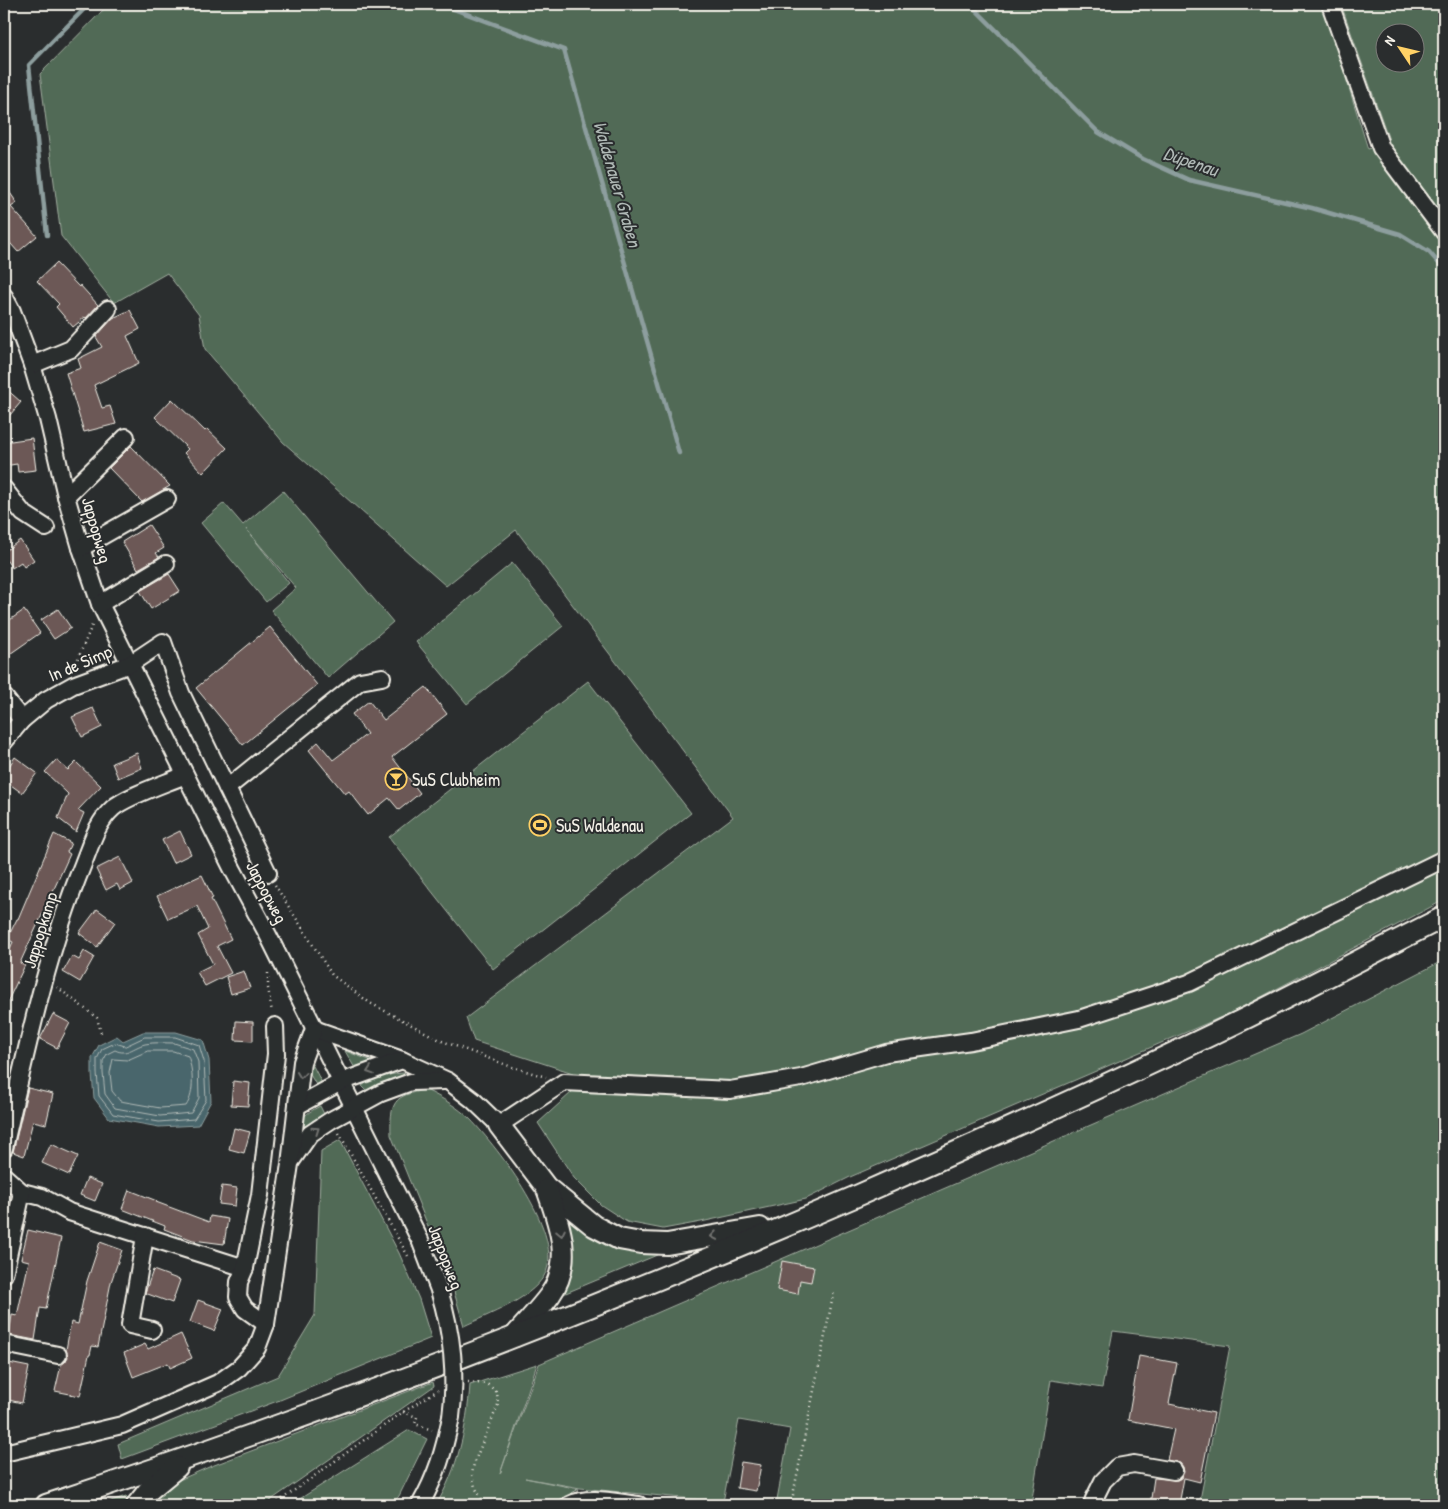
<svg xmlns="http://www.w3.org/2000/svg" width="1448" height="1509" font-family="'Patrick Hand',sans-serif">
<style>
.green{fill:#516a57;stroke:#a2aea0;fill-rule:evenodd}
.water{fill:#49666c;stroke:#8d9e9e}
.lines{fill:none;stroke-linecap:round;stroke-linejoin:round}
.shore{stroke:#b0b9b6;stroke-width:1}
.stream{stroke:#8d9e9e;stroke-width:4.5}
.building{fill:#6c5957;stroke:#f4f1e8}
.minor-casing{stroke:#f4f1e8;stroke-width:20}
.major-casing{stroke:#f4f1e8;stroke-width:24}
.path{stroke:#f4f1e8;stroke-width:2.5;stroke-dasharray:1 4;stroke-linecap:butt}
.minor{stroke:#2a2d2e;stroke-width:16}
.major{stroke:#2a2d2e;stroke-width:20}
.minor-bridge-casing{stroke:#f4f1e8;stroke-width:20;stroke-linecap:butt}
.minor-bridge{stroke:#2a2d2e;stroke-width:16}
.oneway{stroke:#71726f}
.labels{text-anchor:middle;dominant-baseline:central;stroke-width:4;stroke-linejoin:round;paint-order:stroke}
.street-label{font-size:18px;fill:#f4f1e8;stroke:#2a2d2e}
.poi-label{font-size:18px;fill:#f4f1e8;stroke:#2a2d2e;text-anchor:start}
.water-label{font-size:19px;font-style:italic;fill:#b0b9b6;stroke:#2a2d2e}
</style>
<rect width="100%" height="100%" fill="#2a2d2e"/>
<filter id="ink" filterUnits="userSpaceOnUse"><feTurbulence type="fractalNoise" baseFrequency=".02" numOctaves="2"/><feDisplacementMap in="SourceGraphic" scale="10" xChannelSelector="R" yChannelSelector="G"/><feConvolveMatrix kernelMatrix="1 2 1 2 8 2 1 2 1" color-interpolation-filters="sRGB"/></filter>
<g filter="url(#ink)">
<g class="green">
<path d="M109,4h1214l45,145 21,-9 -48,-136h103v896l-211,112 -383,165 -44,22 -105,23 -38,7 -36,-7 -26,-17 -27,-27 -36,-55 34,-31 1,-19 -99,-32 -8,-23 267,-201 -217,-287 -70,56 -163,-144 -78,-93 -6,-34 -32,-42 -53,30 -53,-67 -21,-162zM1386,32h30v30h-30z"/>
<path d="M283,491l110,131 -65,56 -57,-68 25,-22 -50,-59 43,54 -23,19 -65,-79 23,-20 19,22z"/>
<path d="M512,563l51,63 -96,78 -51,-62z"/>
<path d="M588,681l103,132 -198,156 -104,-132z"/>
<path d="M1444,960v545h-245l31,-159 -117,-15 -11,57 -51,-8 -20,125h-255l14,-76 -51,-9 -16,82 -143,-14 -55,-10 54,11 -29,16h-114c22,-36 31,-78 34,-120l67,-21 -37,110 39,-110 762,-330z"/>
<path d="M345,1051l30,11 -19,8z"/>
<path d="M311,1062l13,25 -5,3 -14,-24z"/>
<path d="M402,1073h2v4c-13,4 -25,10 -37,14l-5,-5c11,-10 26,-11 40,-13z"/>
<path d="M426,1090c16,8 32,17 45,30 26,27 97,117 73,156 -15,24 -55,38 -80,50l-12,-41 -61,-150c-1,-32 2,-40 35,-45z"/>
<path d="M320,1106l4,8 -12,7 -13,18c-1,-20 4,-24 21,-33z"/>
<path d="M340,1140l59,113 20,46 12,39 -151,62 -158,59 -4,-15 160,-68 37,-61 6,-164z"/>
<path d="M566,1215l90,38 1,2 -96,40c15,-32 12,-46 5,-80z"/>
<path d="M433,1382l1,4 -170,119h-121l11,-14 55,-24z"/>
<path d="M409,1430l18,9 -28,57 -8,9h-101z"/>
<path d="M126,1496l2,2 -4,7h-25z"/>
</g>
<path class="water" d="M143,1032h33l27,8 6,20 2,41 -13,24 -39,2 -50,-9 -15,-20 -2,-24v-16l7,-13 18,-9 6,5z"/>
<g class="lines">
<g class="shore">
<path d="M145,1037h30l24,8 5,16 2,39 -12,19 -35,3 -46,-8 -14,-18 -2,-23v-14l5,-10 13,-6 10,3z"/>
<path d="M174,1043l19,6 5,13 1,36 -8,15 -31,3 -45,-8 -10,-14 -2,-21v-12l4,-7 8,-4c12,6 18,-3 30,-6 9,-2 20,-1 29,-1z"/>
<path d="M148,1051h25l15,5c5,14 7,37 -2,50l-26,2 -40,-7 -8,-10 -2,-18 3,-14 14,1z"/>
</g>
<g class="stream">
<path d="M440,4l124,46 115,403"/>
<path d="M970,4l128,128 45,27 46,21 123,28 88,26 29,18 15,17"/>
<path d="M47,235l-18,-170 60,-61"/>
</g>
</g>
<g class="building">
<path d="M4,184l13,19 -6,4 26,29 -19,16 -14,-16z"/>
<path d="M56,263l23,24 1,-2 18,20 -12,13 -1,-1 -12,10 -17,-20 3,-3 -22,-23z"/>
<path d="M130,310l10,19 -13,7 12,27 -45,22 8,23 8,-2 6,18 -32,8 -18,-59 15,-5 -3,-9 24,-12 -6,-10 17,-19z"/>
<path d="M4,387l17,15 -17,20z"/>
<path d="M172,399l33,32 2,-2 20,19 -24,25 -19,-20 4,-4 -33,-32z"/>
<path d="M32,438l4,32 -18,2 -1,-8 -13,2v-24z"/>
<path d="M131,446l39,40 -28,16 -33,-34z"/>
<path d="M149,525l15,23 -8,5 3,4 -21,12 -16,-27z"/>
<path d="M20,540l14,20 -10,7 -3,-5 -9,6 -8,-11v-5z"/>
<path d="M169,574l11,17 -29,18 -11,-18z"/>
<path d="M58,609l13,19 -17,11 -13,-19z"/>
<path d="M24,610l16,23 -36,25v-34z"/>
<path d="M270,627l47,58 -74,60 -47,-57z"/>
<path d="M426,687l21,27 -55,43 28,36 -21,17 -10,-12 -21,17 -19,-24 -4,3 -36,-44 9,-8 15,18 34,-26 -15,-20 17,-13 15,19z"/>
<path d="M93,708l9,19 -20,10 -10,-20z"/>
<path d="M137,753l5,15 -24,10 -6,-15z"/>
<path d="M15,757l22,16 -15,20 -18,-13v-6z"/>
<path d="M56,760l12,10 8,-8 25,24 -23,24 6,3 -8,19 -18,-14 10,-24 -23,-22z"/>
<path d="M180,831l11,23 -18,9 -11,-23z"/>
<path d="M54,834l17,9 -4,9 3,2 -50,109 5,2 -21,44v-48l9,-19 -6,-3 10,-20h1z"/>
<path d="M120,857l13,26 -13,7 -3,-6 -11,6 -10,-21z"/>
<path d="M202,875l11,23 -2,1 20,40 -14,7 14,27 -26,13 -8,-14 16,-8 -15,-29 10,-6 -11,-23 -29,13 -11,-23z"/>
<path d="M97,909l18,13 -18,25 -18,-14z"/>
<path d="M84,951l10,6 -14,25 -17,-10 9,-16 7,4z"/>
<path d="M244,971l6,17 -19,6 -5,-17z"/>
<path d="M53,1014l17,9 -13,25 -17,-9z"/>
<path d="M236,1021l17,1v19l-18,-1z"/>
<path d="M233,1081l17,2 -2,23 -17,-1z"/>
<path d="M28,1088l25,6 -7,30 -13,-3 -9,35 -11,-4z"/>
<path d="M234,1128l16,4 -6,21 -15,-4z"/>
<path d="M51,1144l27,12 -9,19 -27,-12z"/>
<path d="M87,1178l15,6 -7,17 -15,-6z"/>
<path d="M222,1186l15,2 -2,18 -16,-2z"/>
<path d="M129,1190l28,11 -1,1 53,20 1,-6 18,3 -4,25 -31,-4 -29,-11 1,-3 -43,-17z"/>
<path d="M28,1230l33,8 -15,71 -6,-1 -5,32 -26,-5 3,-20 5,1 12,-55 -8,-2z"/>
<path d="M100,1242l22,8 -11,32 -13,65 -6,-1 -2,9h-1l-9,41 -25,-5 6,-26 4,-3 3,-5 -2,-7 5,-28 7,2 9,-43z"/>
<path d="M782,1261l32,6 -3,15 -11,-2 -2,14 -21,-4z"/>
<path d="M153,1270l27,10 -8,23 -27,-10z"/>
<path d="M198,1300l25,9 -9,22 -24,-9z"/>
<path d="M181,1334l11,24 -22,10 -2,-5 -35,14 -9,-24 21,-9 3,5z"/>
<path d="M1139,1356l38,7 -8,41 45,9 -14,69 -16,-4 -5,27h-29l4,-27 23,2 4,-2 3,-6 -1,-5 -3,-4 -13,-3 7,-31 -46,-9z"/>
<path d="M4,1362l25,5 -7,36 -18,-4z"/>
<path d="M741,1462l20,3 -5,26 -19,-3z"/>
</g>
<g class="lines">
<g class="minor-casing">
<g id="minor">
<path d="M1330,4l51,144 63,84"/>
<path d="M4,296l8,15 20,54 16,54 18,77 15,52 19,56 132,264 36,67 152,305 19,50"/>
<path d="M32,365l39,-16 37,-40"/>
<path d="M4,489l19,24 23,15"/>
<path d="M66,496l60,-59"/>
<path d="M81,548l86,-49"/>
<path d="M100,604l66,-40"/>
<path d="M4,697l18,23"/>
<path d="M4,742l18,-22 24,-20 27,-15 57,-21 33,-22 18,51 87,180"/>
<path d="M227,788l133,-107 22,-4"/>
<path d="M314,1029l88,31"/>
<path d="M297,1106l44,-24 61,-22 46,21 25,19 26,25 65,-43 166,8 71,-12 85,-25 85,-12 108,-22 110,-36 255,-124"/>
<path d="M4,1148c22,-96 42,-193 79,-284 8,-20 14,-42 30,-56 14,-12 54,-25 72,-33"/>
<path d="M292,1160l18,-26 21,-14 50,-27 30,-11 33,-1"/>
<path d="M4,1176l18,16 20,5 27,15 176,56"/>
<path d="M145,1236l-15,89 22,5"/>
<path d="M4,1274l18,-82"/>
<path d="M266,1324l-21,-15 -7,-12 1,-15 6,-14 15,-73 16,-141 -1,-28"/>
<path d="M4,1344l54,11"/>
<path d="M4,1453l118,-28 96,-42 21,-15 18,-20 9,-24 24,-160 12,-102 12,-33"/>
<path d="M420,1505c17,-30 24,-54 31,-88"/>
<path d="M569,1505c20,-10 49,-2 70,0"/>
<path d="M1092,1505l2,-6 9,-18 14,-14 17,-3 40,7"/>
</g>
</g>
<g class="major-casing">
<g id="major">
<path d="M499,1125l47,62 48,39 25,13 22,4 26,1 93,-16"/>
<path d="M515,1336c11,-13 24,-26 35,-41 24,-33 9,-72 -3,-106"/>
<path d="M46,1505c276,-90 546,-195 813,-310 128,-56 256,-113 381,-174 69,-34 136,-70 204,-104"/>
<path d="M137,1505l11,-14 29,-24"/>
</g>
</g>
<g class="path">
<path d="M4,528l7,-5"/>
<path d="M74,668l19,-45"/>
<path d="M275,885l57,90 38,28 72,38 70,26 34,10"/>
<path d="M268,973v15l4,24"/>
<path d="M57,987l40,31 4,15"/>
<path d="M339,1133l69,123"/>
<path d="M468,1382l19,2 10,8 1,13 -24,58 -2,12 3,12 10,18"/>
<path d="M403,1412l14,5 -2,7 17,6"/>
<path d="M274,1505l129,-93 35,-22"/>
<path d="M791,1505l43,-214"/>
</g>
<use href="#minor" class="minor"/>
<use href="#major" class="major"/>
<g class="minor-bridge-casing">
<path id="minor-bridge" d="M439,1290c13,42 18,83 12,127"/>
</g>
<use href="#minor-bridge" class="minor-bridge"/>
</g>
<defs><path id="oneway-chevron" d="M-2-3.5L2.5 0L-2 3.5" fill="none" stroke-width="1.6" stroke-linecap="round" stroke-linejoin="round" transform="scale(1.25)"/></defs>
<g class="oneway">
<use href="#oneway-chevron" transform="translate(370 1071) rotate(161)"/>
<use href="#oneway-chevron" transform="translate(301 1075) rotate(96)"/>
<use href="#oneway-chevron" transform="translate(316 1130) rotate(-35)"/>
<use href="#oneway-chevron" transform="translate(561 1233) rotate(78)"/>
<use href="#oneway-chevron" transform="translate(714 1236) rotate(170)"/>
</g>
</g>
<defs>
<g id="bar-ring" transform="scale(1.125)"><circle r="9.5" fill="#2a2d2e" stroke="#ffd166" stroke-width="1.5"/><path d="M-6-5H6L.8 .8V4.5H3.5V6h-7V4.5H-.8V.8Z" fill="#ffd166"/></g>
<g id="stadium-ring" transform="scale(1.125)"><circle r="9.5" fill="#2a2d2e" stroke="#ffd166" stroke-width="1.5"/><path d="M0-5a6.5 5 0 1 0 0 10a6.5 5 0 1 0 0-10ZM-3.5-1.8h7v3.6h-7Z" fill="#ffd166"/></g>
</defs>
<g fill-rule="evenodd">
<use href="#bar-ring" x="396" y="779"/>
<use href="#stadium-ring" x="540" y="825"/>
</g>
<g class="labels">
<g class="street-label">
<text transform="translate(97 530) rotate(74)">Jappopweg</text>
<text transform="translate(80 663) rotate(-23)">In de Simp</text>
<text transform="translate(267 892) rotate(62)">Jappopweg</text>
<text transform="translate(40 930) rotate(-73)">Jappopkamp</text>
<text transform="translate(446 1257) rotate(69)">Jappopweg</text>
</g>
<g class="poi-label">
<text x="412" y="779">SuS Clubheim</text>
<text x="556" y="825">SuS Waldenau</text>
</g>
<g class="water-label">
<text transform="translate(1191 161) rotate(19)">Düpenau</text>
<text transform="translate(618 184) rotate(74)">Waldenauer Graben</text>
</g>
</g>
<rect width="1448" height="1509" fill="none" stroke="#2a2d2e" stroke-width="20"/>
<rect x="10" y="10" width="1428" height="1489" fill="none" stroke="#f4f1e8" stroke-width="2" filter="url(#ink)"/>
<g transform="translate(1400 48) rotate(305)"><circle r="24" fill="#2a2d2e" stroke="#7b7b78"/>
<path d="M0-4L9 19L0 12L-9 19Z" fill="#ffd166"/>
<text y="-8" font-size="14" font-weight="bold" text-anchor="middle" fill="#f4f1e8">N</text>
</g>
</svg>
